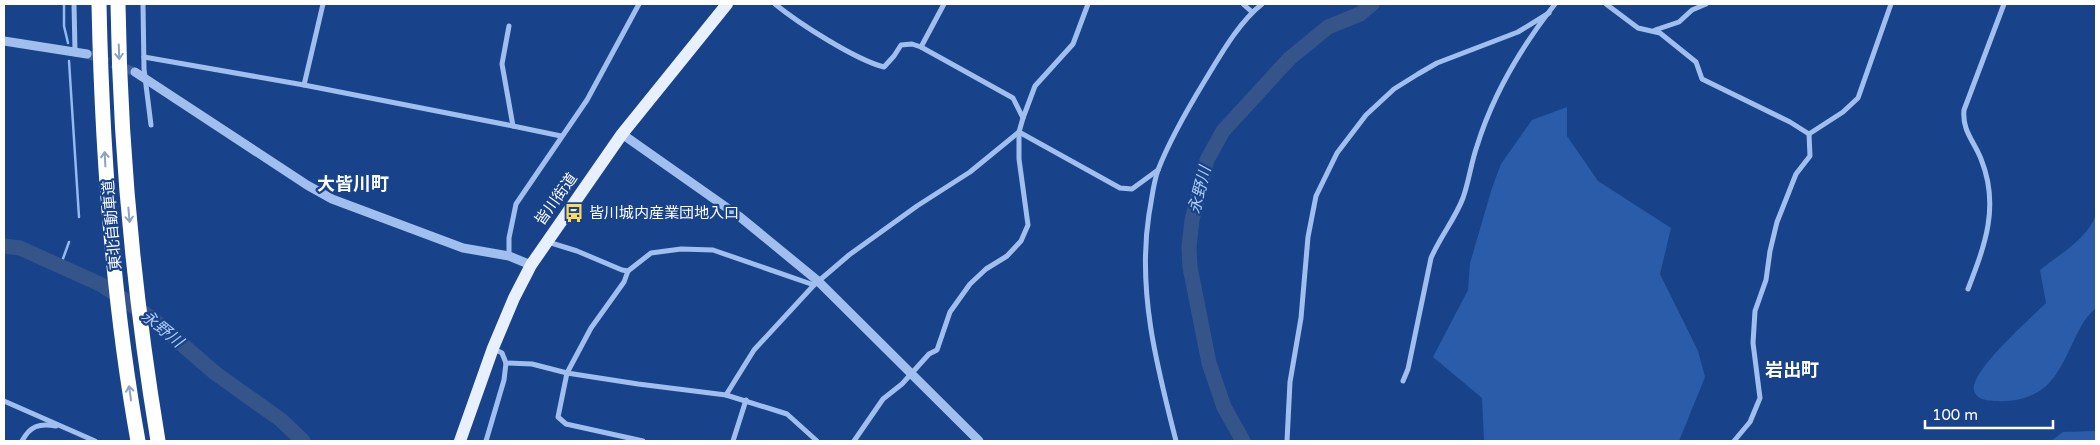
<svg xmlns="http://www.w3.org/2000/svg" width="2100" height="445" font-family="'Varela Round','Noto Sans JP',sans-serif">
<style>
.green{fill:#2a5ca9}
.lines{fill:none;stroke-linecap:round;stroke-linejoin:round}
.stream{stroke:#93b9f1;stroke-width:2.5}
.river{stroke:#35558a;stroke-width:15}
.tertiary-tunnel{stroke:#3b5f9c;stroke-width:9;stroke-dasharray:9 4.5;stroke-linecap:butt}
.minor{stroke:#a1bfee;stroke-width:5}
.tertiary{stroke:#a1bfee;stroke-width:9}
.primary{stroke:#e8efff;stroke-width:12}
.motorway{stroke:#fff;stroke-width:15}
.oneway{stroke:#8ca1c4}
.labels{text-anchor:middle;dominant-baseline:central;stroke-width:4.5;stroke-linejoin:round;paint-order:stroke}
.street-label{font-size:15px;fill:#fff;stroke:#18438a}
.poi-label{font-size:15px;fill:#fff;stroke:#18438a;text-anchor:start}
.water-label{font-size:16px;font-style:italic;fill:#accaf5;stroke:#18438a}
.quarter-label{font-size:18px;font-weight:bold;fill:#fff;stroke:#18438a}
</style>
<rect width="100%" height="100%" fill="#18438a"/>
<g class="green">
<path d="M1567,107v29l31,45 73,47 -11,46 38,77 7,26 -26,64h-195l-2,-43 -49,-41 35,-67 2,-27 22,-75 9,-24 31,-44z"/>
<path d="M2096,215v93c-23,18 -28,63 -55,82 -13,9 -30,12 -44,11 -8,0 -21,-1 -23,-11 -4,-19 58,-73 72,-87l-6,-33c20,-16 47,-31 56,-55z"/>
<path d="M2096,431v10h-45l12,-9z"/>
</g>
<g class="lines">
<g class="stream">
<path d="M64,4v22l4,17"/>
<path d="M69,61l10,156"/>
<path d="M60,267l9,-25"/>
</g>
<g class="river">
<path d="M4,246l16,2 82,37 52,35 61,53 66,47 22,21"/>
<path d="M1243,441l-19,-34 -15,-44 -19,-96 -1,-20 3,-27 15,-60 16,-29 66,-72 39,-32 32,-13 12,-10"/>
</g>
<path class="tertiary-tunnel" d="M87,54l48,18"/>
<g class="minor">
<path d="M74,4l1,47"/>
<path d="M143,4l1,65 7,56"/>
<path d="M775,4c23,19 81,56 109,63l10,-11 7,-11 11,-1 9,3 92,51 10,20"/>
<path d="M1243,4l9,8"/>
<path d="M1606,4l32,24 22,5 36,29 6,17 88,43 19,12"/>
<path d="M509,26l-7,38 11,62 48,10"/>
<path d="M1655,30l24,-8 13,-12 14,-6"/>
<path d="M921,47l23,-43"/>
<path d="M144,57l160,28 209,41"/>
<path d="M304,85l19,-81"/>
<path d="M1019,132l101,56 12,1 26,-19"/>
<path d="M1809,134l34,-22 15,-14 33,-94"/>
<path d="M548,242l29,9 45,19 6,1"/>
<path d="M509,256v-18l7,-34 71,-104 52,-96"/>
<path d="M1968,289c17,-44 32,-83 13,-130 -7,-18 -19,-28 -17,-49l40,-106"/>
<path d="M494,349l8,4 4,10 26,1 35,9 71,11 88,11 61,19 30,27"/>
<path d="M1403,381l5,-12 23,-111c9,-21 24,-39 32,-60 6,-17 8,-35 14,-52 16,-52 45,-100 78,-142"/>
<path d="M726,395l28,-45 60,-65 35,-30 68,-49 53,-34 49,-40"/>
<path d="M4,401l91,40"/>
<path d="M22,441c8,-15 17,-18 34,-15"/>
<path d="M486,441l18,-61 2,-17"/>
<path d="M643,441l-77,-17 -8,-7 9,-44 24,-45 33,-46 4,-11 23,-18 30,-4 32,1 101,35"/>
<path d="M733,441l13,-41"/>
<path d="M854,441l29,-42 19,-15 27,-30 8,-4 13,-38 20,-28 16,-15 21,-13 14,-15 7,-16 -9,-66v-27l4,-14 12,-32 38,-42 15,-40"/>
<path d="M1176,441c-19,-74 -39,-150 -27,-227 3,-15 4,-30 9,-44 12,-31 29,-60 46,-88 16,-26 34,-59 58,-78"/>
<path d="M1287,441l3,-59 11,-64 7,-81 8,-41 21,-43 29,-38 28,-26 24,-15 19,-11 81,-31 31,-19"/>
<path d="M1734,441l16,-19 10,-24 -7,-55 2,-32 11,-31 4,-29 7,-29 19,-48 14,-18 -1,-22"/>
</g>
<g class="tertiary">
<path d="M4,41l83,13"/>
<path d="M135,72l172,113 25,14 131,49 46,8 22,9"/>
<path d="M622,134l118,83 78,64 161,160"/>
</g>
<path class="primary" d="M460,441l33,-93 21,-50 17,-33 91,-131 105,-130"/>
<g class="motorway">
<path d="M99,4c3,146 13,293 39,437"/>
<path d="M118,4c2,147 16,292 40,437"/>
</g>
</g>
<defs><path id="oneway-shaft" d="M-6 0H5M1.5-3L5.5 0L1.5 3" fill="none" stroke-width="1.6" stroke-linecap="round" stroke-linejoin="round" transform="scale(1.25)"/></defs>
<g class="oneway">
<use href="#oneway-shaft" transform="translate(119 52) rotate(88)"/>
<use href="#oneway-shaft" transform="translate(105 159) rotate(-93)"/>
<use href="#oneway-shaft" transform="translate(129 215) rotate(85)"/>
<use href="#oneway-shaft" transform="translate(130 393) rotate(-98)"/>
</g>
<defs>
<g id="bus-bare" transform="scale(1.5)"><path d="M-5-6H5V4H4V6H2V4H-2V6H-4V4H-5ZM-3.5-4V0h7V-4ZM-3.5 1.2v1.5H-2V1.2ZM2 1.2v1.5H3.5V1.2Z" fill="#ffd95e" stroke="#18438a" stroke-width="2.5" paint-order="stroke"/></g>
</defs>
<g fill-rule="evenodd">
<use href="#bus-bare" x="574" y="213"/>
</g>
<g class="labels">
<g class="street-label">
<text transform="translate(556 199) rotate(-54)">皆川街道</text>
<text transform="translate(112 225) rotate(-95)">東北自動車道</text>
</g>
<g class="poi-label">
<text x="589" y="213">皆川城内産業団地入口</text>
</g>
<g class="water-label">
<text transform="translate(1200 190) rotate(-76)">永野川</text>
<text transform="translate(162 329) rotate(39)">永野川</text>
</g>
<g class="quarter-label">
<text x="353" y="184">大皆川町</text>
<text x="1792" y="370">岩出町</text>
</g>
</g>
<rect width="2100" height="445" fill="none" stroke="#ffffff" stroke-width="10"/>
<path d="M1925 420v8h128v-8" fill="none" stroke="#ffffff" stroke-width="2.5"/>
<text x="1932" y="420" font-size="15" fill="#ffffff" stroke="#18438a" stroke-width="4" paint-order="stroke">100 m</text>
</svg>
